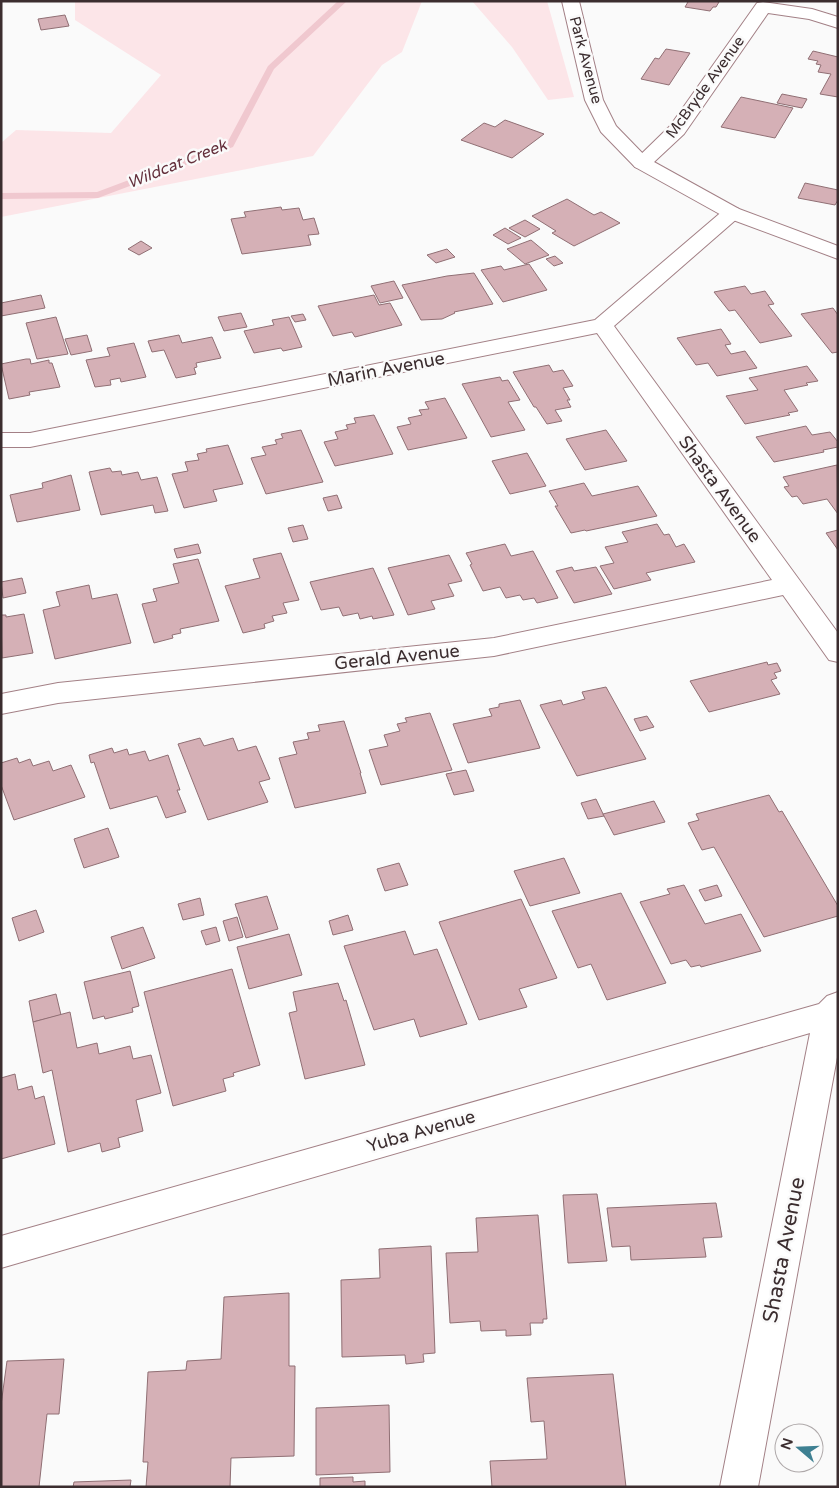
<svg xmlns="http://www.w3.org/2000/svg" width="839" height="1488" font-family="'Varela Round',sans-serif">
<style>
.green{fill:#fce5e8}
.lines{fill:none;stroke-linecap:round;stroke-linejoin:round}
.stream{fill:#f0c8cf;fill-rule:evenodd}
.building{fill:#d5b0b6;stroke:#906f74}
.minor-casing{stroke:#a38086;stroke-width:2}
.secondary-casing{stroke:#a38086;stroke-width:2}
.minor{fill:#fff;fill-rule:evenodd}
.secondary{fill:#fff;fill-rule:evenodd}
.labels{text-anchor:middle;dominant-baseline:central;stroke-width:5;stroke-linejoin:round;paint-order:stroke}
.far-street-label{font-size:15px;fill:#3b2d2f;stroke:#fafafa}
.far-water-label{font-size:16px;font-style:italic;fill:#632f3b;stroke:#fafafa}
.street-label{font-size:18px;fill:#3b2d2f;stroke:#fafafa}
.near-street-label{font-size:21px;fill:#3b2d2f;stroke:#fafafa}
</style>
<rect width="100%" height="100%" fill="#fafafa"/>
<g class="green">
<path d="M75,1h347l-20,51 -20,13 -69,91 -312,61v-74l15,-13 95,3 50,-58 -86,-55z"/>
<path d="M472,1h75l27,96 -26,3 -36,-53z"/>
</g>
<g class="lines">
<path class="stream" d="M338,1h9l-73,68 -41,78 -135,51 -97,1v-6l96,-1 130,-49 41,-77z"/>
</g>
<g class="building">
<path d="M684,1h31l4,1 -3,5h-3l-3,4 -25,-4 3,-5z"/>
<path d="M65,15l4,11 -28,4 -3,-11z"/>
<path d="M666,49l24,4 -21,32 -28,-6 14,-21 4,1z"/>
<path d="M813,51l25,6v40l-18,-3 11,-20 -13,-2 3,-7 -5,-1 2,-3 -10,-2z"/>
<path d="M782,94l25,5 -5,9 -25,-5z"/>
<path d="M741,97l52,11 -18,30 -54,-11z"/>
<path d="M505,120l39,14 -32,24 -51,-18 23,-17 11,4z"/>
<path d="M805,183l33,7v10l-3,5 -37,-7z"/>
<path d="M567,199l27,16 7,-3 19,11 -46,23 -22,-13 4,-2 -24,-15z"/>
<path d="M281,207l1,3 17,-2 4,12 11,-2 5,16 -11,1 3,10 -69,9 -11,-35 15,-2 -2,-5z"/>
<path d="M525,220l15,9 -15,8 -16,-9z"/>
<path d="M505,228l16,10 -13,6 -15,-9z"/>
<path d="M531,240l18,15 -24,9 -18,-15z"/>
<path d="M141,241l11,7 -13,7 -11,-6z"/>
<path d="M447,249l8,8 -19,6 -9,-8z"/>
<path d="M555,256l8,7 -9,3 -8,-7z"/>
<path d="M529,264l18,26 -44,12 -22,-32 20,-4 3,4z"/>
<path d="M474,273l19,31 -39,8 1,1 -13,6 -21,1 -19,-35 45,-9z"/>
<path d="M394,281l9,17 -23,5 -9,-17z"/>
<path d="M745,286l6,8 14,-3 9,13 -6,1 24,31 -32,7 -25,-33 -6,1 -15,-19z"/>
<path d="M41,295l4,13 -44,8v-13z"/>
<path d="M374,295l5,10 11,-2 12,22 -47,12 -3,-5 -19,4 -15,-30z"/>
<path d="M833,308l5,7v37l-6,1 -31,-39z"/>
<path d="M241,313l6,14 -23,4 -6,-14z"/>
<path d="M303,314l3,6 -11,2 -4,-6z"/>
<path d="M56,317l12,37 -31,5 -11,-36z"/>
<path d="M289,317l13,30 -19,4 -2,-3 -27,5 -10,-22 30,-6 -2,-5z"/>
<path d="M721,329l10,15 -6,1 6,9 14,-3 12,17 -40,8 -9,-13 -12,2 -19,-27z"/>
<path d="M87,335l5,16 -21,4 -6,-16z"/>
<path d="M179,335l3,8 30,-6 9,21 -25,5 1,4 -3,1 2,6 -20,4 -12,-28 -12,2 -4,-11z"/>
<path d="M134,343l12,34 -25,5 -1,-4 -10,2 1,5 -16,2 -9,-27 24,-4 -3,-8z"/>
<path d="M26,359h4l1,5 18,-4v3h3l8,24 -31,5 1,3 -21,4 -8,-35z"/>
<path d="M549,365l4,7 10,-2 10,16 -10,2 7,12h-3l4,7 -16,3 7,11 -15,3 -11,-17h-2l-21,-35z"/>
<path d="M807,366l11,15 -12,2 2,2 -24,5 14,21 -10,2 2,2 -45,9 -19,-28 32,-6 -9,-12z"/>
<path d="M500,377l2,4 6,-1 12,20 -12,2 17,28 -34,7 -29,-53z"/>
<path d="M445,398l22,40 -59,12 -11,-23 14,-3 -3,-6 14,-3 -3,-5 10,-1 -4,-7z"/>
<path d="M374,415l19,39 -58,12 -11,-24 14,-3 -3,-7 13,-3 -2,-4 10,-2 -2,-5z"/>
<path d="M806,426l6,9 18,-3 8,10v5l-15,3 1,2 -50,10 -18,-25z"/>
<path d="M301,430l22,52 -57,12 -15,-36 15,-3 -4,-8 15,-3 -2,-4 8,-2 -2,-4z"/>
<path d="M606,430l21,31 -42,9 -19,-31z"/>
<path d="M228,445l15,39 -30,6 4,11 -33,7 -12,-34 16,-3 -3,-9 14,-2 -2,-6 10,-2 -1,-3z"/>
<path d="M527,453l19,33 -36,8 -18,-33z"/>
<path d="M837,465l1,49 -11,-15 -24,5 -6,-8 -5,1 -8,-10 5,-1 -6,-9z"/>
<path d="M110,468l2,4 9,-1 1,4 16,-3 3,8 16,-3 11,34 -13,2 -2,-8 -52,10 -12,-43z"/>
<path d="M71,475l9,35 -63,12 -7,-27 33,-7 -1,-5z"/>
<path d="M584,483l8,13 46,-10 19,30 -71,15 -1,-1 -14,3 -16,-27h3l-9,-15z"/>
<path d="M337,495l5,13 -14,3 -5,-13z"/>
<path d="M657,524l7,11 5,-1 7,13 8,-3 11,18 -49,11 5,7 -37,9 -14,-23 14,-3 -9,-16 23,-5 -6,-10z"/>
<path d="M303,525l5,14 -15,3 -5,-14z"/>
<path d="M838,530v20l-12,-17z"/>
<path d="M198,544l3,9 -24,5 -3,-9z"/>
<path d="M505,544l6,12 22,-5 25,47 -21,5 -3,-5 -11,2 -3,-5 -14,3 -6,-11 -17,4 -13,-26 2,-1 -6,-11z"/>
<path d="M281,553l18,47 -16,3 4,10 -15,3 2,5 -10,3 1,4 -22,5 -18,-47 35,-8 -7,-19z"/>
<path d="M449,555l13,26 -14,3 6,12 -23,5 4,8 -27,6 -20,-47z"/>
<path d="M198,559l21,62 -39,8 1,4 -9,2 1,3 -19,5 -12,-39 15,-3 -4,-12 26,-6 -6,-19z"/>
<path d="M572,567l2,4 22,-4 16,27 -38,9 -18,-32z"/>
<path d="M373,568l21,47 -21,4 -1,-3 -12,3 -2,-6 -15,3 -4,-9 -18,3 -11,-28z"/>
<path d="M22,578l4,15 -23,5 -2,-16z"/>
<path d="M89,585l3,14 25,-5 14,49 -76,16 -12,-49 17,-4 -4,-14z"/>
<path d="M24,614l9,39 -31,5 -1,-43h5v2z"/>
<path d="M767,662l1,3 9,-2 4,8 -7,2 3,5 -6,2 9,14 -71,18 -19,-31z"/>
<path d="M606,687l40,72 -69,17 -37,-71 21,-5 2,5 22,-6 -3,-7z"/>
<path d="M520,700l20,48 -72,15 -15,-39 39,-8 -3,-7 10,-2v-3z"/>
<path d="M430,713l22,57 -71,15 -12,-35 19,-4 -4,-11 16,-4 -3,-7 10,-2 -2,-4z"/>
<path d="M647,716l7,11 -14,4 -6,-12z"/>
<path d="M344,721l17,52h-1l6,20 -71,15 -16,-50 18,-4 -4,-12 16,-3 -2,-6 13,-2 -2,-6z"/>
<path d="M200,738l4,8 29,-8 5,13 18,-5 14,33 -11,3 9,20 -60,18 -30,-76z"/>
<path d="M112,748l2,5 13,-4 2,6 16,-4 4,10 19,-6 12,35h-3l9,22 -20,6 -9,-22 -47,13 -16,-47 -3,1 -2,-8z"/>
<path d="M17,758l2,5 11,-4 3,7 16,-5 4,10 18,-6 14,32 -71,23 -13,-35v-22z"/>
<path d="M466,770l8,21 -20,4 -8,-21z"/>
<path d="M769,795l10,17 3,-1 56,95v10l-74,21 -50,-90 -12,3 -14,-27 11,-3 -3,-6z"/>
<path d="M596,799l8,17 -16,3 -7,-16z"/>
<path d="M654,801l11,21 -51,13 -11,-21z"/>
<path d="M108,828l11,29 -35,11 -10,-29z"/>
<path d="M564,858l16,35 -50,13 -16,-35z"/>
<path d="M399,863l9,22 -23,6 -8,-22z"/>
<path d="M684,885l21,39 36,-10 20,37 -60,16 -1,-2 -9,2 -5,-7 -15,4 -31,-62 30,-8 -3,-5z"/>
<path d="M717,885l5,11 -17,5 -6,-11z"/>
<path d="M621,893l45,90 -59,17 -16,-36 -13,4 -26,-57z"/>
<path d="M267,896l11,33 -32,9 -11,-34z"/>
<path d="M200,898l4,17 -21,5 -5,-16z"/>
<path d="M521,899l36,79 -38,11 8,18 -48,13 -40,-98z"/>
<path d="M36,910l8,22 -25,9 -7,-23z"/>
<path d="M348,915l5,15 -20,5 -4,-14z"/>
<path d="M237,917l6,20 -14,4 -6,-20z"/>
<path d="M143,927l12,31 -33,11 -11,-32z"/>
<path d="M216,927l4,14 -14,4 -5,-14z"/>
<path d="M405,931l9,24 23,-6 30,75 -47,13 -6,-18 -40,11 -30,-84z"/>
<path d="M289,934l13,41 -53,14 -12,-42z"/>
<path d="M232,969l28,96 -27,8 1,3 -11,3 3,12 -53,15 -29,-114z"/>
<path d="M130,971l9,35 -7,2 1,4 -28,7 -1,-3 -11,3 -9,-37z"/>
<path d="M338,983l6,18 2,-1 19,65 -60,14 -16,-66 8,-2 -4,-19z"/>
<path d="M56,994l5,21 -28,7 -4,-21z"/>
<path d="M70,1012l7,36 20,-5 2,11 31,-8 3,13 18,-4 10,38 -25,7 7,31 -25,7 2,9 -18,5 -2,-9 -32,9 -16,-82 -9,3 -10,-51z"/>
<path d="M15,1074l3,16 14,-4 3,13 9,-3 11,48 -54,15v-81z"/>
<path d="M597,1194l10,67 -39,2 -5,-68z"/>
<path d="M716,1203l6,34 -19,1 3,19 -75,3 -1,-14 -18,1 -5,-39z"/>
<path d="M538,1215l9,104h-4v4h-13l1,12 -25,1v-6l-25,1 -1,-10 -30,2 -4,-70 32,-1 -2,-34z"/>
<path d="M431,1246l4,107 -12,1 1,8 -18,2 -1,-9 -63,2 -1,-77 39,-2 -1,-29z"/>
<path d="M289,1293v73h6l-1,90 -63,2 -1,29h-84l2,-25h-5l5,-90 38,-2 1,-9 34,-2 3,-62z"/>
<path d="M64,1359l-5,55h-12l-8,73h-38v-82l6,-44z"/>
<path d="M613,1374l13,113h-134l-2,-26 57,-2 -3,-38 -13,1 -4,-44z"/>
<path d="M389,1405l1,67 -74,3v-67z"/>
<path d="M353,1477v5l12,-1v6h-45v-9z"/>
<path d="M131,1480l-1,7h-57l1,-5z"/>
</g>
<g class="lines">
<g class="minor-casing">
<g id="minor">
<path d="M562,1h17l24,99 13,26 36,37 -3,4 -7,2 -7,-2 -34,-35 -16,-32z"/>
<path d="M732,207l7,2 3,4 -3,4 -125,109 224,307v29l-9,-2 -46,-65 -289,61 -436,47 -57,11v-20l57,-11 436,-45 278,-58 -175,-247 -567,114h-29v-14h29l565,-113 130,-111z"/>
<path d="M838,992v60l-80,435h-38l90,-454 -809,235v-32l818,-232 8,-8z"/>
</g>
</g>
<g class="secondary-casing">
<path id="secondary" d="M763,2l49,7 26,8v11l-29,-9 -41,-6 -84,121 -30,28 85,47 99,37v13l-113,-42 -90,-50 -3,-4 38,-37 87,-123z"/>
</g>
<use href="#minor" class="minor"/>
<use href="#secondary" class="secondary"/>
</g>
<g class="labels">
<g class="far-street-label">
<text transform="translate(586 60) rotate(75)">Park Avenue</text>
<text transform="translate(705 87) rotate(-54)">McBryde Avenue</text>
</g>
<g class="far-water-label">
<text transform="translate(177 164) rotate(-22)">Wildcat Creek</text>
</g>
<g class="street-label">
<text transform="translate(386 369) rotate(-11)">Marin Avenue</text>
<text transform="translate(720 489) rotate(54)">Shasta Avenue</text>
<text transform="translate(397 657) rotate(-6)">Gerald Avenue</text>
<text transform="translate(421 1131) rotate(-16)">Yuba Avenue</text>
</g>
<g class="near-street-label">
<text transform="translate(784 1250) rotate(-79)">Shasta Avenue</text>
</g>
</g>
<rect width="839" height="1488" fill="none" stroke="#3b2d2f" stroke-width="5"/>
<g transform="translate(799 1448) rotate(289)"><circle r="24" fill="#fafafa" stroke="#aea8a9"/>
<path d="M0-4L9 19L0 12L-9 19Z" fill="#3e8092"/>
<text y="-8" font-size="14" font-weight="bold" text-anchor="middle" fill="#3b2d2f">N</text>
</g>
</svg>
